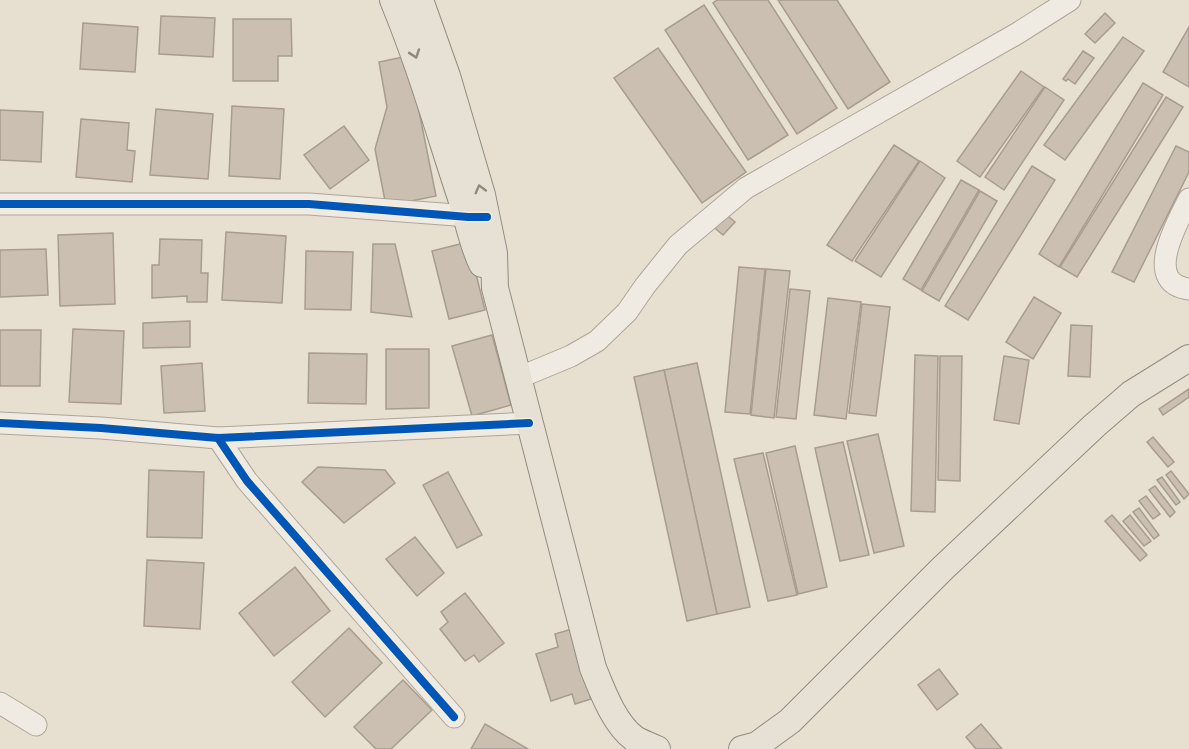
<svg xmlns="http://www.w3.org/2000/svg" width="1189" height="749" font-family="'Libre Baskerville',serif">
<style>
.building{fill:#cbbfb2;stroke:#a89c90;stroke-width:1.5}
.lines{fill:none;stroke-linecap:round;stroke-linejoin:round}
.minor-casing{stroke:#ada599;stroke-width:23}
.major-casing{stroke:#928b80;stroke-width:28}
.minor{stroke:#efebe3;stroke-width:21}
.major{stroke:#e6e1d4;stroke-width:26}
.cycleway-casing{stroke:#f7eed8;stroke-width:11}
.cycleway{stroke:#0057b8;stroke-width:8}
.oneway{stroke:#92887a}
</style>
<rect width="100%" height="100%" fill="#e7e0d1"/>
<g class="building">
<path d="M717,0h51l69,108 -40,26 -84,-131z"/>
<path d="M778,0h59l53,82 -42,27z"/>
<path d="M704,5l84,130 -40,25 -83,-130z"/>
<path d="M1105,13l10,10 -20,20 -10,-9z"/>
<path d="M161,16l54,2 -2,39 -54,-3z"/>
<path d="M233,19h58l1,37h-14v25h-45z"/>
<path d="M83,23l55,4 -3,45 -55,-3z"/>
<path d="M1189,27v60l-26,-15z"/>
<path d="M1123,37l21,14 -79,109 -21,-15z"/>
<path d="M658,48l88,124 -44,31 -88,-125z"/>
<path d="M1083,51l11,7 -19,26 -7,-5 -2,2 -3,-2z"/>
<path d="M408,56l28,140 -50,10 -11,-57 12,-42 -8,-45z"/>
<path d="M1021,71l23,16 -64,90 -23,-16z"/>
<path d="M1143,83l20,12 -104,172 -20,-13z"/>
<path d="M1045,87l19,13 -60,90 -19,-13z"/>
<path d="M1166,97l17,10 -106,170 -17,-10z"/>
<path d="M232,106l52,3 -4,70 -51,-3z"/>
<path d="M156,109l57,5 -5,65 -58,-4z"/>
<path d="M0,110l43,2 -2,50 -41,-2z"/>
<path d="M81,119l48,4 -2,27 8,1 -3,31 -56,-5z"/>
<path d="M344,126l25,34 -39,29 -26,-34z"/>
<path d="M894,145l25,16 -67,100 -25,-16z"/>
<path d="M1176,146l13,6v20l-55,110 -22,-10z"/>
<path d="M920,161l25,17 -64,99 -26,-16z"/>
<path d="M1032,166l23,14 -87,140 -23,-14z"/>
<path d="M961,180l18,10 -58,100 -18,-11z"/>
<path d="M980,191l17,10 -58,100 -17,-10z"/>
<path d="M722,211l13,11 -12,13 -13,-11z"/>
<path d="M226,232l60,4 -4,67 -60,-3z"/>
<path d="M113,233l2,71 -55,2 -2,-71z"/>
<path d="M160,239l42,1 -1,33h7l-1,29h-20v-6l-35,2v-33h7z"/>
<path d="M468,242l17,68 -36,9 -17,-68z"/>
<path d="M373,244h22l17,73 -41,-5z"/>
<path d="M46,249l2,46 -48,2v-47z"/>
<path d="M306,251l47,1 -2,58 -46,-1z"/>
<path d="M739,267l26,2 -15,145 -25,-2z"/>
<path d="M766,269l24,2 -16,147 -23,-3z"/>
<path d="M790,289l20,2 -14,128 -20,-2z"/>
<path d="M1034,297l27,16 -28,46 -27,-17z"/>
<path d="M828,298l33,4 -15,117 -32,-4z"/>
<path d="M862,304l28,3 -14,109 -27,-3z"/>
<path d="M190,321v26l-47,1v-25z"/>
<path d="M1071,325l21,1 -2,51 -22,-1z"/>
<path d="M73,329l51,2 -3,73 -52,-2z"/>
<path d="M0,330h41l-1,56h-40z"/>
<path d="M492,335l19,70 -39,11 -20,-70z"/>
<path d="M386,349h43v59l-43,1z"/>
<path d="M309,353l58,1 -1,50 -58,-1z"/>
<path d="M915,355l23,1 -3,156 -24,-1z"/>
<path d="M940,356h22l-2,125 -22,-1z"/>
<path d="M1004,356l25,4 -10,64 -25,-4z"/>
<path d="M202,363l3,48 -41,2 -3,-47z"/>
<path d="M697,363l53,244 -33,7 -53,-244z"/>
<path d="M664,370l53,244 -30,7 -53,-244z"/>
<path d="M1189,389v8l-26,18 -4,-6z"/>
<path d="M878,434l26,112 -30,7 -27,-112z"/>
<path d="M1153,437l21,25 -6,5 -21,-25z"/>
<path d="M843,442l26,113 -29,6 -25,-113z"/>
<path d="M795,446l32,141 -29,7 -32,-141z"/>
<path d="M763,453l34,142 -29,6 -34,-142z"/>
<path d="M318,467l67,3 10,13 -51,40 -42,-41z"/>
<path d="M149,470l55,2 -2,66 -55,-1z"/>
<path d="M1171,471l18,23 -5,5 -18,-24z"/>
<path d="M448,472l34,63 -25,13 -34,-63z"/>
<path d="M1162,477l18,25 -4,3 -19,-25z"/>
<path d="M1155,486l20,26 -5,5 -21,-27z"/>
<path d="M1146,496l14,18 -7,5 -14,-18z"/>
<path d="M1139,508l20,27 -5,4 -21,-27z"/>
<path d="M1112,515l35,40 -7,6 -35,-40z"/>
<path d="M1130,515l21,26 -7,5 -21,-25z"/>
<path d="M415,537l29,36 -27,23 -31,-37z"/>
<path d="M147,560l57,3 -4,66 -56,-3z"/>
<path d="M295,567l35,44 -56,45 -35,-43z"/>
<path d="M465,593l39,50 -25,19 -5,-7 -9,6 -25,-32 8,-7 -7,-10z"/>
<path d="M349,628l33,35 -57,54 -33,-35z"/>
<path d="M572,629l24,65 -6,2 1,3 -16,5 -3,-10 -21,7 -15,-47 22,-7 -3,-13z"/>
<path d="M939,669l19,25 -21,16 -19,-25z"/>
<path d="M403,680l29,30 -41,39h-15l-22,-22z"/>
<path d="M485,724l43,25h-57z"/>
<path d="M981,724l21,25h-26l-10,-12z"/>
</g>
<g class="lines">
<g class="minor-casing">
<g id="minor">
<path d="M1189,199c-12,24 -47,84 0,90"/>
<path d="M0,204h309l173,13"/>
<path d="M518,378l53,-22 26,-15 30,-29 18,-26 33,-41 68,-57 272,-155 52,-33"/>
<path d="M0,423l101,5 117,10 311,-15"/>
<path d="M218,438l29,43 207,236"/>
<path d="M0,703l36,22"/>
</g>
</g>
<g class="major-casing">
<g id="major">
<path d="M393,0c27,65 46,132 68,198 7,21 11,46 21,66"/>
<path d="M420,0l27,76 35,119 12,58 1,35 98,380c9,22 21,56 42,71 7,4 15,7 22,10"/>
<path d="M742,749l15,-4 33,-24 153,-153 151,-142 37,-32 58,-36"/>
</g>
</g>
<use href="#minor" class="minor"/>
<use href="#major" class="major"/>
<g class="cycleway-casing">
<g id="cycleway">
<path d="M0,204h309l159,13h19"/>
<path d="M0,423l101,5 117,10 311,-15"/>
<path d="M218,438l29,43 207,236"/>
</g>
</g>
<use href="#cycleway" class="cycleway"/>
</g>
<defs><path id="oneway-chevron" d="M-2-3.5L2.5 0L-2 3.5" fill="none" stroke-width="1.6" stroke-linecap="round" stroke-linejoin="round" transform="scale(1.5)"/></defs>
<g class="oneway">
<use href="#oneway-chevron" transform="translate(415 54) rotate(71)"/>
<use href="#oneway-chevron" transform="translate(480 189) rotate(-105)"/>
</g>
</svg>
